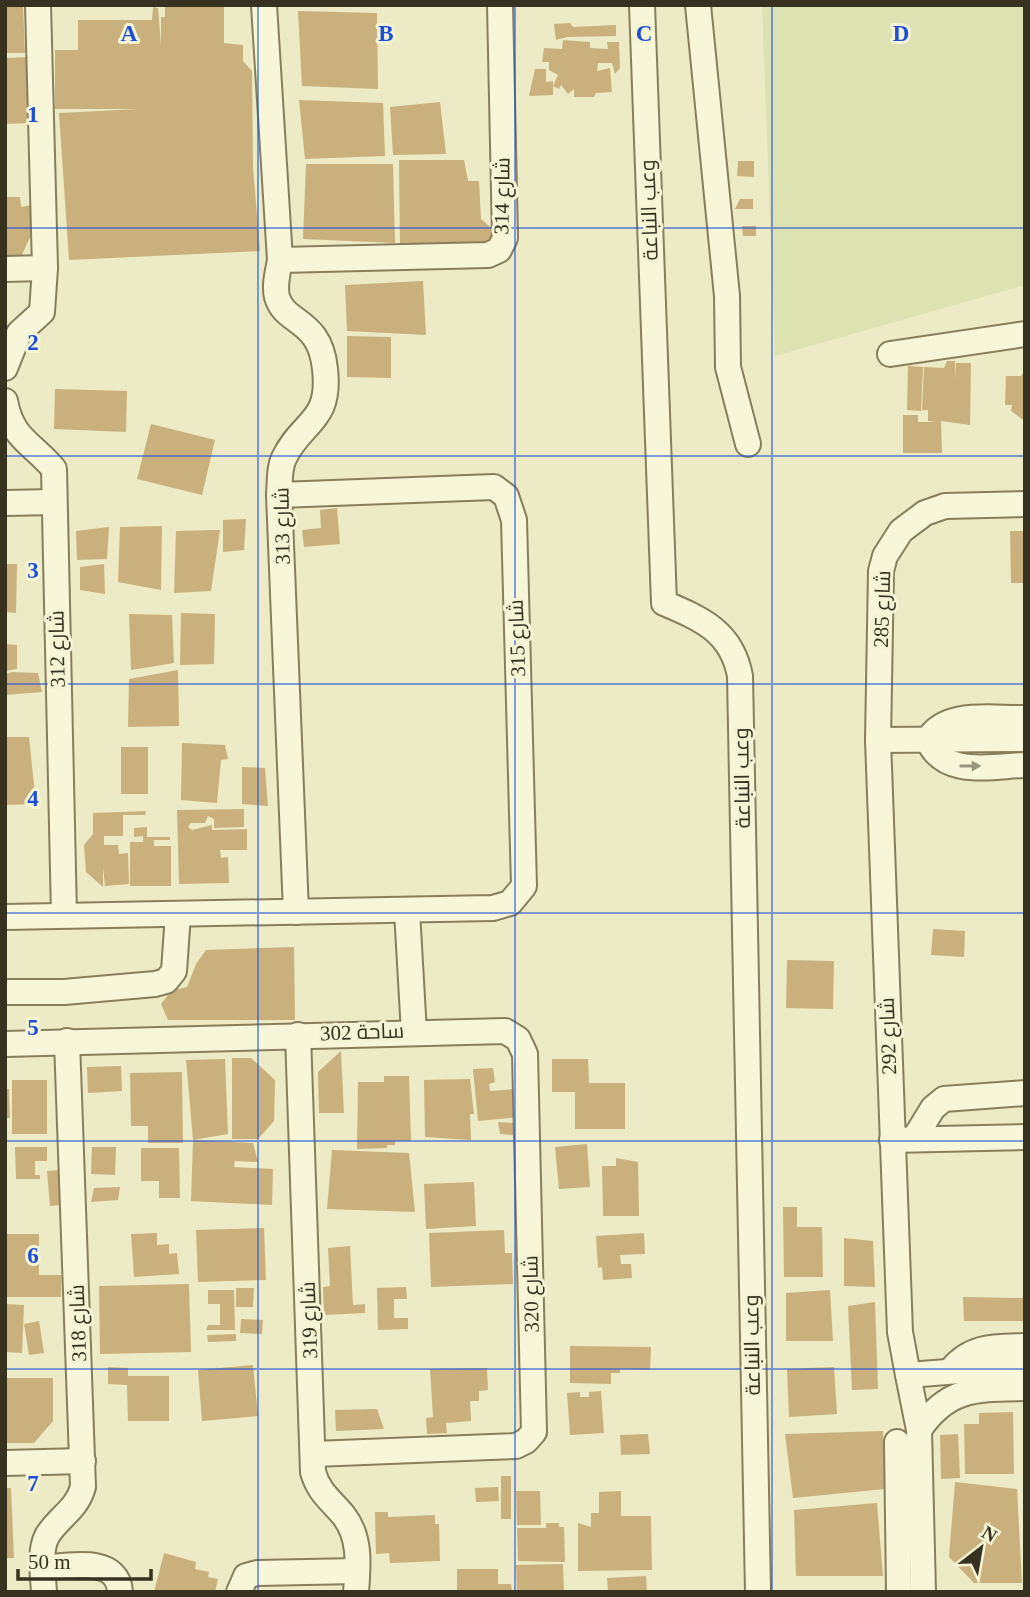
<svg xmlns="http://www.w3.org/2000/svg" width="1030" height="1597" font-family="'Times New Roman',Cairo,serif">
<style>
.farmland{fill:#dde2b3}
.building{fill:#c9b07c}
.lines{fill:none;stroke-linecap:round;stroke-linejoin:round}
.minor-casing{stroke:#877e5c;stroke-width:28}
.minor{stroke:#f8f6d8;stroke-width:24}
.oneway{fill:#98947c}
.grid{fill:none;stroke:#1d4ed8;stroke-width:2;stroke-opacity:0.55}
.labels{text-anchor:middle;dominant-baseline:central;stroke-width:6;stroke-linejoin:round;paint-order:stroke}
.street-label{font-size:21px;fill:#37311f;stroke:#f4f3d4}
.grid-label{font-size:23px;text-anchor:middle;font-weight:bold;fill:#1d4ed8;stroke:#f4f3d4;stroke-width:6;stroke-linejoin:round;paint-order:stroke}
</style>
<rect width="100%" height="100%" fill="#edebc5"/>
<path class="farmland" d="M762,5h263v280l-250,71z"/>
<g class="building">
<path d="M5,5h18l2,48h-20z"/>
<path d="M165,5h59v38l19,2v16l9,10 1,96 7,84 -191,9 -10,-147 79,-4h-83v-59h23v-30h74l1,-13 5,1 3,37v-28h4z"/>
<path d="M298,11l79,2 1,76 -76,-3z"/>
<path d="M570,23l3,4 43,-2v11l-49,1 -11,3 -2,-16z"/>
<path d="M563,40l27,2v6l18,1 -1,-7h12l1,26 -5,6 -3,-11h-14l-1,8 13,-3 2,24 -16,1 -2,4h-20v-8l-6,5 -7,-9 -2,4 -6,-3 5,-11 -9,-5v-8h-7l2,-14 18,1z"/>
<path d="M28,57l1,66 -24,1v-66z"/>
<path d="M535,69h11v13l7,-1v14l-24,1z"/>
<path d="M299,100l84,3 2,53 -80,3z"/>
<path d="M440,102l6,52 -53,1 -3,-48z"/>
<path d="M399,160h65l4,21h11l2,38 14,12 -17,23 -78,-6z"/>
<path d="M738,161h16v16l-17,-1z"/>
<path d="M306,164h87l2,79 -92,-4z"/>
<path d="M5,197h15l1,10 11,-2 2,24 -15,32 -14,1z"/>
<path d="M740,199h13v10h-18z"/>
<path d="M742,226h14v10h-13z"/>
<path d="M423,281l3,54 -79,-4 -2,-46z"/>
<path d="M347,336l44,1v41l-44,-1z"/>
<path d="M947,361h8v20l1,-18h15l-1,62 -29,-4 1,32h-39v-38h15v7h18l-8,-1v-11h-6l2,-43 20,1z"/>
<path d="M908,366l15,1 -2,44 -14,-1z"/>
<path d="M1025,370v49h-3l-11,-8 1,-6h-7l1,-29h15z"/>
<path d="M55,389l72,2 -1,41 -72,-3z"/>
<path d="M151,424l64,16 -13,55 -65,-16z"/>
<path d="M337,508l3,36 -36,3 -2,-17 19,-2 -1,-18z"/>
<path d="M246,519l-2,31 -21,2v-32z"/>
<path d="M162,526l-1,64 -43,-8 2,-55z"/>
<path d="M109,527l-2,32 -30,1 -1,-29z"/>
<path d="M212,530h8l-9,61 -37,2 2,-62z"/>
<path d="M1010,531h15v52h-14z"/>
<path d="M5,564h12l-1,49 -11,-1z"/>
<path d="M104,564l1,30 -25,-4v-23z"/>
<path d="M181,613l34,1 -1,50 -34,1z"/>
<path d="M129,614l43,1 2,48 -43,7z"/>
<path d="M5,644l12,1v24l-12,2z"/>
<path d="M178,670l1,56 -51,1 1,-48z"/>
<path d="M13,672l25,1 4,19 -37,3v-21z"/>
<path d="M5,737h24l7,67 -31,1z"/>
<path d="M182,743l43,2 3,14 -7,1 -4,43 -36,-3z"/>
<rect x="121" y="747" width="27" height="47"/>
<path d="M242,767l23,1 3,38 -26,-2z"/>
<path d="M244,809v18l-30,1v-9l-6,-3 -3,7h-14l-3,4 4,3 20,-5v5l35,-1v21h-27l1,8 7,-1 1,26 -50,1 -2,-74z"/>
<path d="M146,811l-1,4h-22v21h-19v9h14l1,9 9,-1 1,31 -24,2 -2,-19v20l-17,-15 -2,-27 9,-11v-21z"/>
<path d="M147,827v10h23v3h-16v6h17v40h-41v-44h13v-6l-9,1v-9z"/>
<path d="M933,929l32,2 -1,26 -33,-2z"/>
<path d="M294,947l1,73h-127l-7,-16 10,-13 16,-4 9,-23 10,-14z"/>
<path d="M787,960l47,1 -1,48 -47,-1z"/>
<path d="M341,1051l3,62h-25l-1,-41z"/>
<path d="M232,1058h19l24,22 -1,41 -16,18h-26z"/>
<path d="M225,1059l3,75 -35,6 -7,-80z"/>
<path d="M552,1059h36l1,24h36v46h-50v-37h-23z"/>
<path d="M121,1066l1,25 -34,2 -1,-26z"/>
<path d="M493,1068l2,14 -6,2 1,7 26,-2 3,28 -41,4 -5,-52z"/>
<path d="M182,1072l1,71h-35v-17h-17l-1,-53z"/>
<path d="M384,1076h25l2,65h-16v4h-8v3l-30,1 1,-67h26z"/>
<path d="M470,1079l4,35h-4l1,26 -46,-3 -1,-57z"/>
<rect x="12" y="1080" width="35" height="54"/>
<path d="M5,1089h4l1,29h-5z"/>
<path d="M498,1122l16,1 -1,12 -13,-1z"/>
<path d="M193,1140l60,3 5,19 -23,-1 -1,6 39,2 -1,36 -81,-4z"/>
<path d="M587,1144l3,43 -31,2 -4,-42z"/>
<path d="M15,1147h32v14h-12v14h5v4h-24z"/>
<path d="M92,1147h24l-1,28 -24,-1z"/>
<path d="M141,1148h38l1,50h-21v-17h-18z"/>
<path d="M332,1150l77,3 6,59 -88,-3z"/>
<path d="M616,1158l22,4 1,54h-36l-1,-50h14z"/>
<path d="M60,1170l2,35 -12,1 -3,-35z"/>
<path d="M474,1182l2,44 -50,3 -2,-45z"/>
<path d="M120,1187l-2,13 -27,2 3,-14z"/>
<path d="M783,1207h14v20h25l1,50h-39z"/>
<path d="M264,1228l2,52 -68,2 -2,-52z"/>
<path d="M504,1230l1,23h7l1,31 -82,3 -2,-54z"/>
<path d="M157,1233v12l12,-1v10l8,-1 2,21 -45,3 -3,-43z"/>
<path d="M644,1233l1,21 -25,1 1,9h10l1,14 -29,2 -1,-13 -4,1 -2,-32z"/>
<path d="M7,1234h32v41h22v22h-54z"/>
<path d="M844,1238l29,3 2,46 -31,-1z"/>
<path d="M350,1246l3,59 12,-1v9l-41,2 -1,-28 7,-1 -2,-38z"/>
<path d="M189,1284l2,68 -91,2 -1,-68z"/>
<path d="M406,1287l1,12h-13v19h14v11l-30,1 -1,-42z"/>
<path d="M236,1288h18l-1,19h-17z"/>
<path d="M208,1290h26l1,40h-29l2,-5h12v-21h-12z"/>
<path d="M830,1290l3,51h-47v-48z"/>
<path d="M963,1297l62,1v23h-61z"/>
<path d="M875,1302l3,87 -26,1 -4,-84z"/>
<path d="M5,1304l19,1 -2,48 -17,-1z"/>
<path d="M241,1319l22,1 -1,14 -22,-1z"/>
<path d="M39,1321l5,32 -15,2 -5,-31z"/>
<path d="M236,1334v7l-28,1 -1,-7z"/>
<path d="M570,1346l81,1 -1,23 -30,-1v4h-9v11l-41,-1z"/>
<path d="M253,1365l5,51 -56,5 -4,-51z"/>
<path d="M108,1367l20,1v8h41v45h-41l-1,-36 -19,-1z"/>
<path d="M834,1367l3,47 -48,3 -2,-48z"/>
<path d="M487,1368l1,22 -9,1v10h-9l1,20 -25,2 1,10 -20,1 -1,-16 7,-1 -3,-48z"/>
<path d="M5,1378h48v43l-19,22h-29z"/>
<path d="M601,1391l3,42 -34,2 -3,-42 13,-1v5h9v-5z"/>
<path d="M377,1409l7,20 -48,2 -1,-21z"/>
<path d="M1013,1412l1,62h-49l-1,-50h15v-11z"/>
<path d="M883,1431l2,58 -92,9 -8,-64z"/>
<path d="M648,1434l2,20 -29,1 -1,-20z"/>
<path d="M958,1434l2,44 -19,1 -1,-44z"/>
<rect x="501" y="1476" width="10" height="43"/>
<path d="M955,1482l62,7 5,94h-48l-25,-26z"/>
<path d="M498,1487l1,14 -23,1 -1,-14z"/>
<path d="M5,1488h6l3,70h-9z"/>
<path d="M516,1491h24l1,34h-24z"/>
<path d="M621,1491v25h30l1,54 -74,1v-48l13,4v-14h8v-21z"/>
<path d="M877,1503l6,73h-87l-2,-66z"/>
<path d="M375,1512h13v5l47,-2v9h4l1,37 -50,2 -1,-10 -13,1z"/>
<path d="M546,1523h13v4h5l1,35 -47,-1 -1,-33h29z"/>
<path d="M164,1553l32,9 -1,7 14,3 -1,5 10,2 -3,13h-61z"/>
<path d="M563,1564l1,28h-47l-1,-27z"/>
<path d="M457,1569h41v15h13l1,8h-55z"/>
<path d="M646,1576l1,16h-39l-1,-14z"/>
</g>
<g class="lines">
<g class="minor-casing">
<g id="minor">
<path d="M264,5l16,255c-2,12 -6,25 -3,37 8,28 43,21 48,72 6,54 -23,51 -41,89 -5,10 -4,25 -5,37l17,417"/>
<path d="M642,5l22,598c38,16 68,29 76,73l18,916"/>
<path d="M698,5l29,291 1,71 20,77"/>
<path d="M280,260l208,-5 11,-5 6,-12 -5,-233"/>
<path d="M5,269l40,-1"/>
<path d="M890,354l135,-20"/>
<path d="M5,368l14,-35 23,-21 3,-44 -7,-263"/>
<path d="M5,401c7,38 26,41 49,68l10,446"/>
<path d="M5,503l49,-1"/>
<path d="M1025,504l-80,2 -20,7 -24,18 -16,25 -4,15 -3,169 22,592 8,43 117,-9"/>
<path d="M1025,718c-31,1 -80,-9 -97,22 16,38 63,26 97,25"/>
<path d="M878,740l147,-1"/>
<path d="M407,911l7,122"/>
<path d="M5,917l488,-9 17,-5 14,-17 -10,-366 -8,-24 -12,-9 -215,8"/>
<path d="M5,992h59l91,-8 11,-3 8,-10 4,-57"/>
<path d="M298,1035l15,437c6,21 18,28 31,44 17,22 14,50 12,76"/>
<path d="M5,1044l500,-13 13,8 7,15 9,378 -8,9 -10,5 -202,8"/>
<path d="M914,1139l19,-31 11,-9 81,-6"/>
<path d="M892,1140l133,-3"/>
<path d="M951,1370c20,-25 44,-23 74,-24"/>
<path d="M908,1375l11,55 4,162"/>
<path d="M919,1430c29,-43 58,-41 106,-42"/>
<path d="M897,1442l2,150"/>
<path d="M5,1463l78,-2"/>
<path d="M43,1568c25,-2 75,-13 77,24"/>
<path d="M44,1592c-1,-18 -5,-40 3,-56 12,-20 29,-25 36,-49l-16,-446"/>
<path d="M239,1592l7,-16 11,-3 100,-2"/>
</g>
</g>
<use href="#minor" class="minor"/>
</g>
<defs><path id="oneway-solid" d="M-6-.8H1V-3.2L6.5 0L1 3.2V.8H-6Z" transform="scale(1.75)"/></defs>
<use class="oneway" href="#oneway-solid" transform="translate(970 766)"/>
<path class="grid" d="M258,5v1587M515,5v1587M772,5v1587M5,228h1020M5,456h1020M5,684h1020M5,913h1020M5,1141h1020M5,1369h1020"/>
<g class="labels">
<g class="street-label">
<text transform="translate(502 196) rotate(-89)">شارع 314</text>
<text transform="translate(649 210) rotate(-92)">وعب النباعة</text>
<text transform="translate(282 526) rotate(-91)">شارع 313</text>
<text transform="translate(882 609) rotate(-88)">شارع 285</text>
<text transform="translate(517 638) rotate(-92)">شارع 315</text>
<text transform="translate(57 649) rotate(-91)">شارع 312</text>
<text transform="translate(742 778) rotate(-91)">وعب النباعة</text>
<text transform="translate(362 1032) rotate(-2)">ساحة 302</text>
<text transform="translate(888 1036) rotate(-92)">شارع 292</text>
<text transform="translate(531 1294) rotate(-91)">شارع 320</text>
<text transform="translate(309 1320) rotate(-92)">شارع 319</text>
<text transform="translate(78 1323) rotate(-92)">شارع 318</text>
<text transform="translate(752 1345) rotate(-91)">وعب النباعة</text>
</g>
</g>
<g class="grid-label">
<text x="129" y="41">A</text>
<text x="386" y="41">B</text>
<text x="644" y="41">C</text>
<text x="901" y="41">D</text>
<text x="33" y="122">1</text>
<text x="33" y="350">2</text>
<text x="33" y="578">3</text>
<text x="33" y="806">4</text>
<text x="33" y="1035">5</text>
<text x="33" y="1263">6</text>
<text x="33" y="1491">7</text>
</g>
<rect width="1030" height="1597" fill="none" stroke="#37311f" stroke-width="14"/>
<g transform="translate(981 1548) rotate(31)" stroke="#f4f3d4" stroke-width="5" paint-order="stroke">
<path d="M0-5L12 26L0 18L-12 26Z" fill="#37311f"/>
<text y="-10" font-size="19" font-weight="bold" text-anchor="middle" fill="#37311f">N</text>
</g>
<path d="M18 1569v10h133v-10" fill="none" stroke="#37311f" stroke-width="3.5"/>
<text x="28" y="1569" font-size="21" fill="#37311f" stroke="#f4f3d4" stroke-width="5" paint-order="stroke">50 m</text>
</svg>
